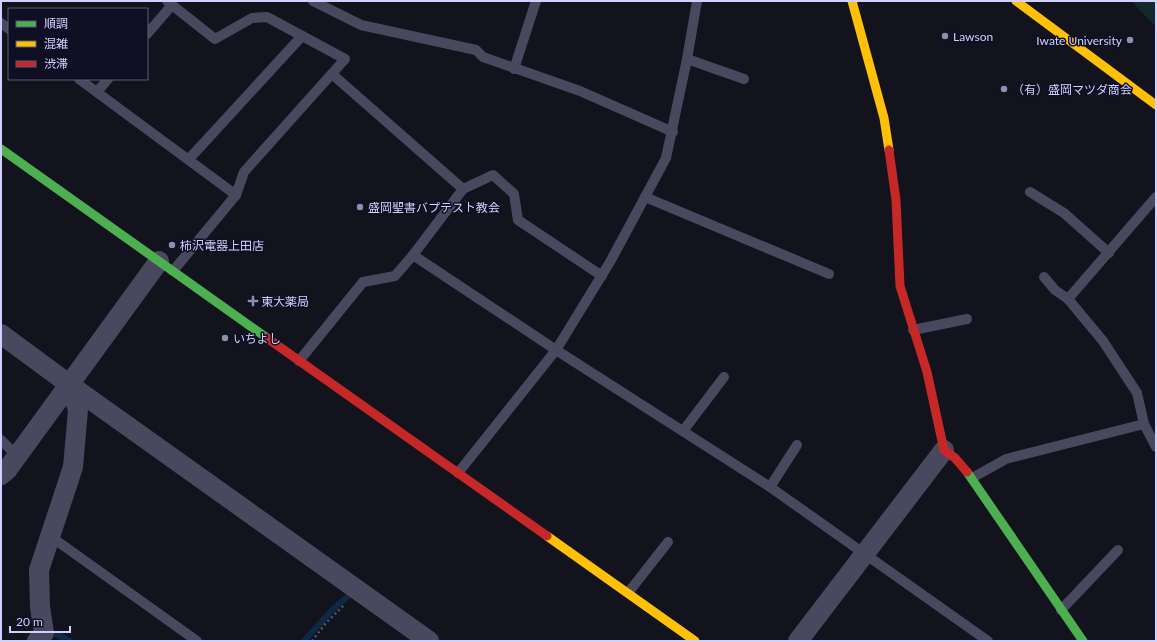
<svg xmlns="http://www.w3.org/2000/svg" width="1157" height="642" font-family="Lato,'Noto Sans JP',sans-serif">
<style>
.green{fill:#112928}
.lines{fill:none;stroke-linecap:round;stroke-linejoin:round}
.stream{stroke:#0e2945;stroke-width:6}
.path{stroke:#495a65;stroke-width:2.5;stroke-dasharray:2 3;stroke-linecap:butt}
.lane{stroke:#48495f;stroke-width:10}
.street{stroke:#48495f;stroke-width:20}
.fast{stroke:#4caf50;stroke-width:9}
.slow{stroke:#ffc107;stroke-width:9}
.jam{stroke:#c62828;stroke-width:9}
.poi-dot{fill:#8e8eb0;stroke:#0f0e23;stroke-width:1.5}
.labels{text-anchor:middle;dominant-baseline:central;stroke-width:3;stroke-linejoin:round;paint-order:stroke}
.poi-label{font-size:12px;fill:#d1d1ff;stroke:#0f0e23;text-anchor:start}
</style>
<rect width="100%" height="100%" fill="#13131e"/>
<path class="green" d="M1131,1h25v26z"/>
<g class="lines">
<g class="stream">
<path d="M56,634l14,7"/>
<path d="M304,641l30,-33 19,-16"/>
</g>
<path class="path" d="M312,641l14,-18 19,-19"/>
<g class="lane">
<path d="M167,1l48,38 37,-21 15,-1 78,42 -101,113 -8,23 -63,76"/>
<path d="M313,1l48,24 115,25 7,7 97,34 93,41"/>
<path d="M1,23l8,6"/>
<path d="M147,34l25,-29"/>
<path d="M687,59l57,20"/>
<path d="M514,69l22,-68"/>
<path d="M332,74l131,115 30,-14 21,19 4,26 84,56"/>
<path d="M79,79l157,116"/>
<path d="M97,92l11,-13"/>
<path d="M189,159l113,-123"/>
<path d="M1030,192l34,21 45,40"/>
<path d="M645,197l184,77"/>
<path d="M413,255l143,95 214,137 218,154"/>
<path d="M1044,277l11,13 13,9"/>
<path d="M913,330l54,-11"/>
<path d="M299,361l64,-79 32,-6 18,-21 50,-66"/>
<path d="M1144,424l12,23"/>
<path d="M683,431l41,-54"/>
<path d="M1,440l16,16"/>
<path d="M458,473l98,-123 54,-88 56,-104 21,-99 10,-58"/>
<path d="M972,478l34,-19 138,-35 -7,-31 -34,-52 -35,-42 88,-102"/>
<path d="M770,487l27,-42"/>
<path d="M50,536l147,105"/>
<path d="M628,593l40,-51"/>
<path d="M1061,610l57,-60"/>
</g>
<g class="street">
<path d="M1,334l69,51 359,256"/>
<path d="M1,475l6,-5 152,-209"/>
<path d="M37,641l7,-8 -4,-26 -1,-37 34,-103 5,-57 -8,-25"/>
<path d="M798,641l146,-191"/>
</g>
<g class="fast">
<path d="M1,149l266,189"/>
<path d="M967,472l116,169"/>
</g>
<g class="slow">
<path d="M852,1l32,117 5,32"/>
<path d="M1016,1l140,104"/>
<path d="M547,536l148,105"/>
</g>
<g class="jam">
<path d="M889,150l7,50 4,86 27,86 17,78 11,8 12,14"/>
<path d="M267,338l280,198"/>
</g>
</g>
<g class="poi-dot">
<circle cx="945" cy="36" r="4"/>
<circle cx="1130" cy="40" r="4"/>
<circle cx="1004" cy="89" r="4"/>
<circle cx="360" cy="207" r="4"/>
<circle cx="172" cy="245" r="4"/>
<path d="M251 295h4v4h4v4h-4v4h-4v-4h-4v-4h4z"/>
<circle cx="225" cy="338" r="4"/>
</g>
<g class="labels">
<g class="poi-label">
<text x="953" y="36">Lawson</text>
<text x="1122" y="40" text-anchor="end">Iwate University</text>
<text x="1012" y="89">（有）盛岡マツダ商会</text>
<text x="368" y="207">盛岡聖書バプテスト教会</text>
<text x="180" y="245">柿沢電器上田店</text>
<text x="261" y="301">東大薬局</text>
<text x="233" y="338">いちよし</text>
</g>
</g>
<rect width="1157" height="642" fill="none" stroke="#d1d1ff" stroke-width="4"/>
<rect x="8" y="8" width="140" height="72" fill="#0f0e23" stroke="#5d5c7b"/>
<rect x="16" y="21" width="20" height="6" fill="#4caf50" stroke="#5d5c7b"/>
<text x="44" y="28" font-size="12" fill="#d1d1ff">順調</text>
<rect x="16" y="41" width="20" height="6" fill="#ffc107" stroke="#5d5c7b"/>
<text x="44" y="48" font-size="12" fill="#d1d1ff">混雑</text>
<rect x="16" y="61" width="20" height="6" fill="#c62828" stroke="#5d5c7b"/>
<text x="44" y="68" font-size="12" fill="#d1d1ff">渋滞</text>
<path d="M10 626v6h60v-6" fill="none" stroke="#d1d1ff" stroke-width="2"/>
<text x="16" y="626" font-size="12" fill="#d1d1ff" stroke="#0f0e23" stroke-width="3" paint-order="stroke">20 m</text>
</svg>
